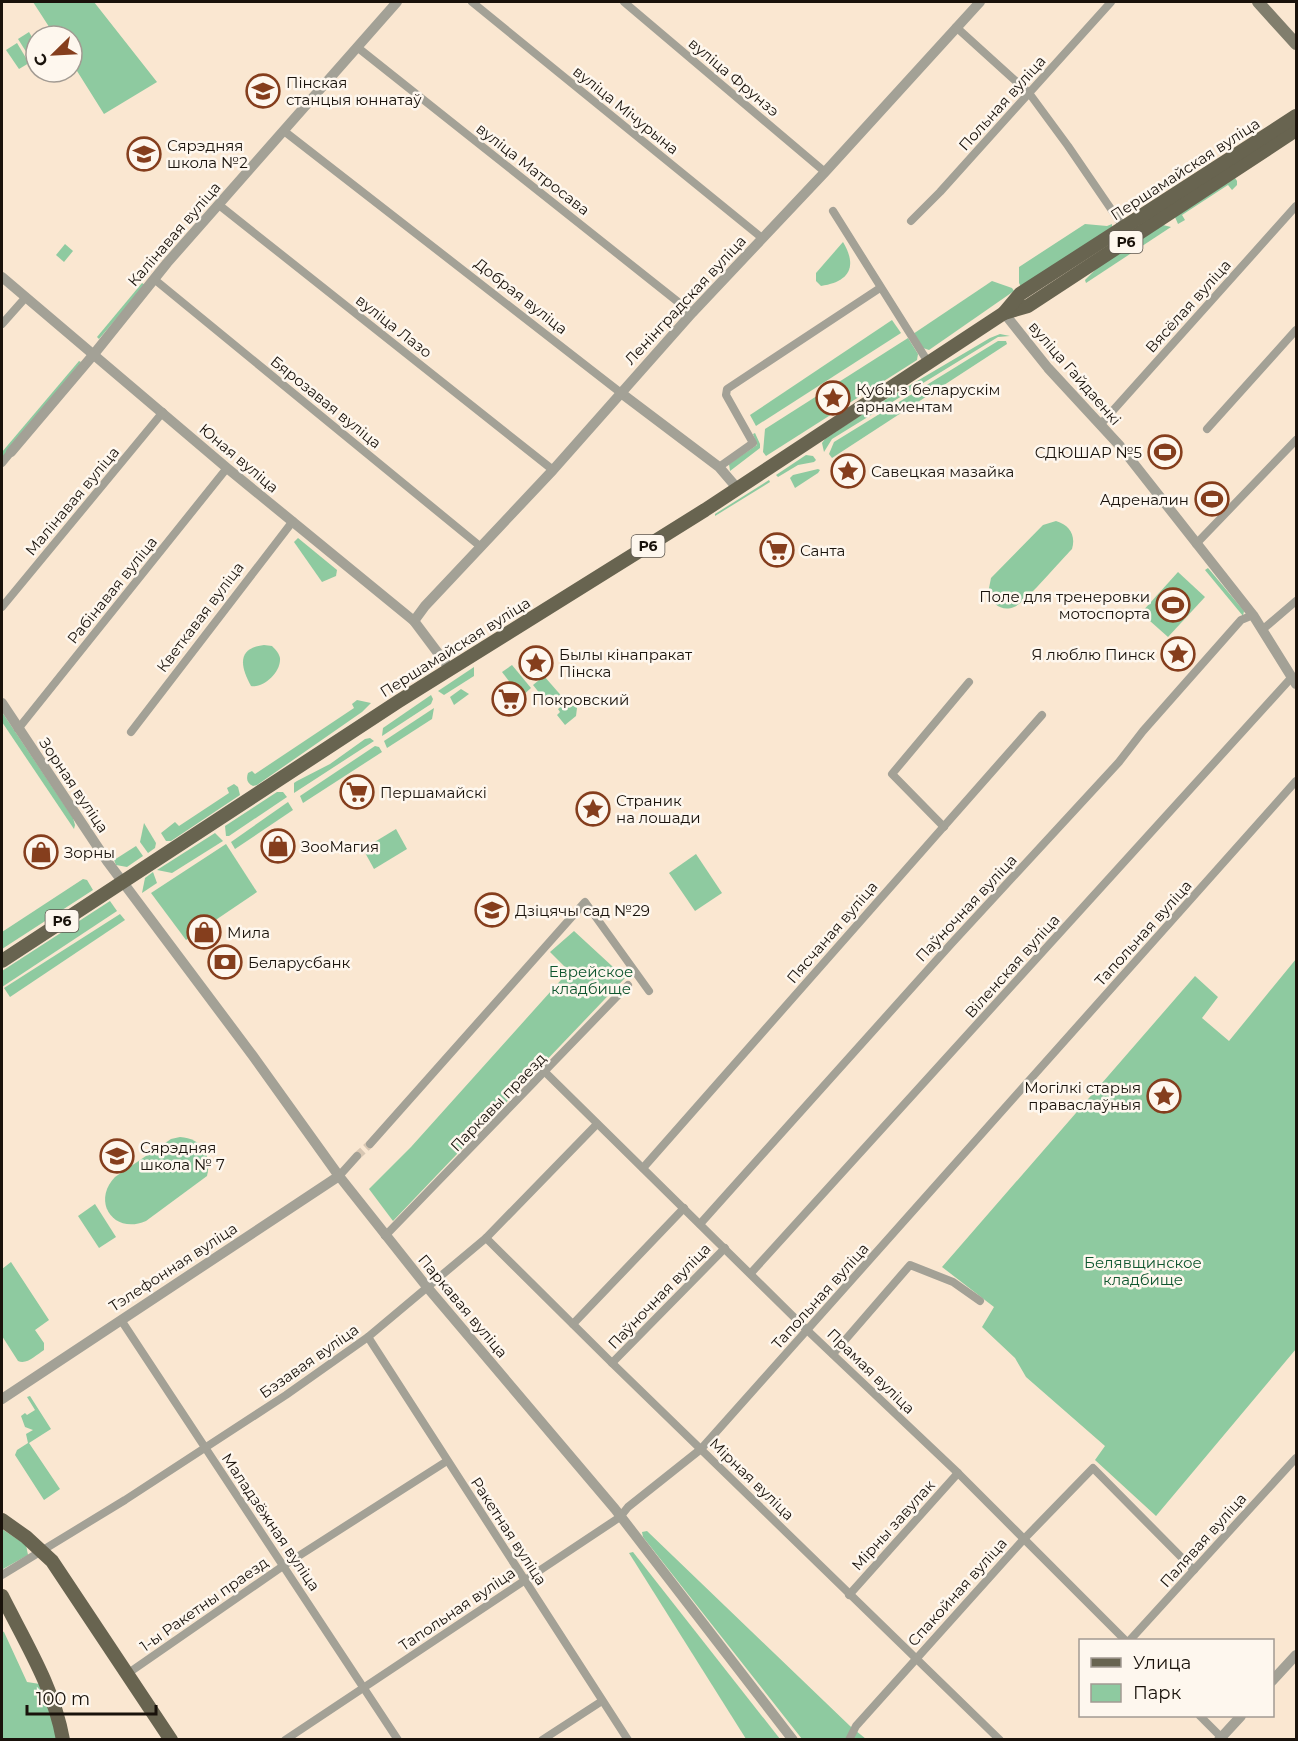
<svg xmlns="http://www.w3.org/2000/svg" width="1298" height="1741" font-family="Montserrat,sans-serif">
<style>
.green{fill:#8ecaa0}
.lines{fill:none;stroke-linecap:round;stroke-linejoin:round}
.minor-tunnel{stroke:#d8c7b3;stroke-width:8;stroke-dasharray:8 4;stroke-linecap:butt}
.minor{stroke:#a3a196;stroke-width:8}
.tertiary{stroke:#a3a196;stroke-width:10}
.secondary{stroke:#817e6d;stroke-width:12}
.primary{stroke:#686450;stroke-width:14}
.labels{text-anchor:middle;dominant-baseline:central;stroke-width:5;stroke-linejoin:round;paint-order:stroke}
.shield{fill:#fef7ee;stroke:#5e574f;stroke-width:1.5}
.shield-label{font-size:14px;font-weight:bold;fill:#19120b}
.street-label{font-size:15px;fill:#19120b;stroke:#fef7ee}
.poi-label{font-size:15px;fill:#19120b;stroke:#fef7ee;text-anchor:start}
.park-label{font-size:15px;fill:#0f562f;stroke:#fef7ee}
</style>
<rect width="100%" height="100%" fill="#fae7d1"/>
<g class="green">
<path d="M33,2h61l63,80 -53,32 -32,-51v-27h-17z"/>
<path d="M29,32l7,12v14l-4,3 -14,-22z"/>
<path d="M17,43l12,20 -10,6 -13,-19z"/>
<path d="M1235,178l2,3v4l-5,5 -4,-5 -46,30 3,5 -7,4 -3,-7z"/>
<path d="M1085,224l22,2 5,-2v3l-91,60 -2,-4v-16z"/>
<path d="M1163,225l8,2 -85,56 -1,-3 15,-15z"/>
<path d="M843,242c15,25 6,40 -22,44l-5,-5v-8z"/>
<path d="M65,244l8,7 -9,11 -8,-7z"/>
<path d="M992,281l20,7 2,3 -85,59 -6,-2 -10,-14z"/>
<path d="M142,283l3,2 -46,54 -2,-2z"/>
<path d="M892,320l9,13 -145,93 -6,-11z"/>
<path d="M1000,334l10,2 -12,1 -166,102 -8,13 -2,-9 3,-4 48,-32 117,-69z"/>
<path d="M908,338l10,16 -1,6 -151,96 -3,-4 2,-23z"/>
<path d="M998,341h8l1,3 -175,114 -3,-4 5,-12z"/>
<path d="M79,361l2,1 -79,97v-7z"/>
<path d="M755,433l5,11v4l-30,23 -1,-7 28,-19 -4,-11z"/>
<path d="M806,455l7,1 3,4 -2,2 -16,3 -20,12 -2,-2z"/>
<path d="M818,469l2,1 -2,3 -23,15 -5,-10 3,-3z"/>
<path d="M769,480l1,2 -55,34v-2z"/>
<path d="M1056,521c14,4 20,15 16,28 -11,11 -47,54 -58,58 -12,5 -22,-3 -26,-14l3,-15 52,-53z"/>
<path d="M298,538l39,32 -1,6 -14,6 -28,-40z"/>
<path d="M1208,568l36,43 -1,5 -38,-46z"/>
<path d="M1178,572l27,25 -37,40 -27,-24z"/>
<path d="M264,645l8,1c3,3 7,7 8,12 1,15 -17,30 -29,28 -11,-20 -14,-38 13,-41z"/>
<path d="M512,665l19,23 -10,9 -19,-25z"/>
<path d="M474,667v9l-30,19 -6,-4z"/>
<path d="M544,676l21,24 -8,6 -7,-8 -5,2 -12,-15z"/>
<path d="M461,689l8,5 -15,11 -4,-8z"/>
<path d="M431,695l2,4 -2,5 -49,32 1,-8z"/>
<path d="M570,699l7,9 -1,8 -11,9 -8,-10 3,-3 -2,-3z"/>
<path d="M357,700l14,3 -9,9 -105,73 -4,1c-6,-3 -7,-7 -5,-13l4,-2 3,3 99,-66 -2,-4z"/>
<path d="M434,708l-2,11 -45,29 -3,-7z"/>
<path d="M2,712l71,106 2,7 -1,4 -72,-107z"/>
<path d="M370,738l4,3 -80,52v-10l3,-2 33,-17 35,-25z"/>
<path d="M375,746l4,1 3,5 -79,51 -3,-7z"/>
<path d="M234,784l4,3 2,8 -69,46h-5l-5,-8 14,-11 4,4 50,-33 -2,-5z"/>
<path d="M277,792h6l4,5 -58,39h-3l-1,-10z"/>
<path d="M288,802l5,8 -58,39 -4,-7z"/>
<path d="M144,823l12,20 -1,5 -7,5 -8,-11z"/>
<path d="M396,829l11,20 -33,20 -11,-20z"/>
<path d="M215,833l8,8 -51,32 -15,-3z"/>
<path d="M226,844l31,48 -71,48 -35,-47z"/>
<path d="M136,846l7,10 -16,11 -11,-2 -2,-5z"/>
<path d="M696,854l26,39 -27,18 -26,-38z"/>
<path d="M153,872l4,11 -15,10 3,-15z"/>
<path d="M83,879l4,1 6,10 -91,59v-17z"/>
<path d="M110,901l7,10 -115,76v-16z"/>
<path d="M120,914l5,6 -115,77 -6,-9z"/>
<path d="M574,931l51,47 -232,243 -24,-32 42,-42 158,-176 -19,-19z"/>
<path d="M1296,959v390l-140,167 -61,-56 10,-14 -79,-69 -11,-19 -33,-31 12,-20 -52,-40 253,-291 23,21 -16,21 27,23z"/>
<path d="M180,1137c22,1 32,19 27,39l-61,45c-32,14 -55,-19 -31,-44l56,-38z"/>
<path d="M95,1204l21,33 -17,11 -21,-32z"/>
<path d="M11,1262l38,58 -14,10 9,13v7c-8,5 -17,15 -26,11l-16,-25v-67z"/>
<path d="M30,1396l21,33 -22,14 31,46 -16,11 -29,-45 2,-5 11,-7 -2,-9 7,-4 -8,-3 -4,-11 4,-3 2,2 8,-5 -8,-13z"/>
<path d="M2,1529l24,16 2,10 -25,14z"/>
<path d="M647,1531l203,195 16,13h-64l-159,-202 -1,-5z"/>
<path d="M633,1552l147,187h-34l-117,-186z"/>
<path d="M2,1631l2,1 23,50 13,2 19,55h-57z"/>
</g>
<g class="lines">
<path class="minor-tunnel" d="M357,1156l13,-12"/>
<g class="minor">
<path d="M472,2l290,236"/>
<path d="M624,2l201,170"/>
<path d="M956,27l73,66 39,53 56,82"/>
<path d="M357,47l335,266"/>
<path d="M284,131l337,262"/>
<path d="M219,205l334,265"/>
<path d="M833,211l95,151"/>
<path d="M911,221l29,-29 171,-190"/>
<path d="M154,279l327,268"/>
<path d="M2,324l24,-27"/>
<path d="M1100,425l196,-219"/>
<path d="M1207,429l89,-99"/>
<path d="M2,463l9,-11"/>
<path d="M719,467l34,-24 -27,-48 1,-6 153,-101"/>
<path d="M1196,544l100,-104"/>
<path d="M2,607l161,-195"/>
<path d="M1262,630l34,-29"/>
<path d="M18,729l209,-261"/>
<path d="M131,732l162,-211"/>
<path d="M944,827l-52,-53 77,-92"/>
<path d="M545,1072l263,259 150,142 167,167"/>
<path d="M370,1144l215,-242 64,89"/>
<path d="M643,1168l399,-453"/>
<path d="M339,1176l18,-20"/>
<path d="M700,1224l251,-280 168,-182 24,-31 98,-111 12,-5"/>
<path d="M385,1236l243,-251"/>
<path d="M486,1238l126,125 388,377"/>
<path d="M751,1273l541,-596"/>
<path d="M121,1320l277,420"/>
<path d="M573,1324l111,-116"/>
<path d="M368,1337l260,403"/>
<path d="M833,1354l77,-89 43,17 27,19"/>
<path d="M612,1363l113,-115"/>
<path d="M2,1575l123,-75 161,-105 82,-58 118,-99 111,-114"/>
<path d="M849,1595l109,-122"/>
<path d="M1130,1640l166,-182"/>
<path d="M127,1674l156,-108 164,-105"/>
<path d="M1200,1716l24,24"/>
<path d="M285,1740l335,-223 8,-10 73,-58 595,-668"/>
<path d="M542,1740l60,-39"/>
<path d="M849,1740l7,-14 167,-186 70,-72 101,102"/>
</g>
<g class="tertiary">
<path d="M2,277l225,191 187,153 36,48"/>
<path d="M1004,313l44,55 72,78 133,169 43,69"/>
<path d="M621,393l98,74 18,21"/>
<path d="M11,452l83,-98 73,-91 230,-261"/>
<path d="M414,621l11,-15 128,-136 139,-157 133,-141 155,-170"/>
<path d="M2,703l105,158 146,195 86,120 88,111 188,222 178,231"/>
<path d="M2,1399l337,-223"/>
<path d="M1272,1681l24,-26"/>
<path d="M1219,1740l22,-24"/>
</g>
<path class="secondary" d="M1258,2l38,42"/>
<g class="primary">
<path d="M1004,313l24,-7 268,-176"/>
<path d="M2,961l397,-260 306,-191 299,-197 16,-19 276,-178"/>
<path d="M2,1520l24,17 26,24 119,179"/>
<path d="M2,1596c23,46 52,92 61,144"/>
</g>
</g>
<defs>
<g id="school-ring" transform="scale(1.725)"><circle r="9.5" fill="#fef7ee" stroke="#853e1d" stroke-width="1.5"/><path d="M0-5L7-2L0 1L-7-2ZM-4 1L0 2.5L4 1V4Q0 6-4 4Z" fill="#853e1d"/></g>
<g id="sight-ring" transform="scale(1.725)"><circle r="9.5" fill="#fef7ee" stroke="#853e1d" stroke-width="1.5"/><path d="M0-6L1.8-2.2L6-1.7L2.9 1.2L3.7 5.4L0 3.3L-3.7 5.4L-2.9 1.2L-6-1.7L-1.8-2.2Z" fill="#853e1d"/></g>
<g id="stadium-ring" transform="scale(1.725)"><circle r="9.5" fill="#fef7ee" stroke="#853e1d" stroke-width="1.5"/><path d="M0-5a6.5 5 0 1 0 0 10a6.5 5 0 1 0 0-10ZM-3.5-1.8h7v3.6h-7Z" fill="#853e1d"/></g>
<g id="supermarket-ring" transform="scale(1.725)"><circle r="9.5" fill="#fef7ee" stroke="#853e1d" stroke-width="1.5"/><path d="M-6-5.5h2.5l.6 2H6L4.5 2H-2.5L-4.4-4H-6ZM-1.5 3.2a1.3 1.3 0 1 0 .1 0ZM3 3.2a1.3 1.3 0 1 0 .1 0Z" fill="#853e1d"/></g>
<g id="shop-ring" transform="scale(1.725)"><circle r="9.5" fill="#fef7ee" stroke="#853e1d" stroke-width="1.5"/><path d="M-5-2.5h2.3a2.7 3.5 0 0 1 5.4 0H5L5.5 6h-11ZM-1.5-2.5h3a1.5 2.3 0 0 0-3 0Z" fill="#853e1d"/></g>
<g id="bank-ring" transform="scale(1.725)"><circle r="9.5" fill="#fef7ee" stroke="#853e1d" stroke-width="1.5"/><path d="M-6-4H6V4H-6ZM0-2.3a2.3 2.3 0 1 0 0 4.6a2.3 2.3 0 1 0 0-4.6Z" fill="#853e1d"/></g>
</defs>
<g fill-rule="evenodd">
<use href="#school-ring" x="263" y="91"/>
<use href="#school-ring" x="144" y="154"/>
<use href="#sight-ring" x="833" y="398"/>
<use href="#stadium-ring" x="1165" y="452"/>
<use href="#sight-ring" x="848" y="471"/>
<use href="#stadium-ring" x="1212" y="499"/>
<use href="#supermarket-ring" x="777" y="550"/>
<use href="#stadium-ring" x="1173" y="605"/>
<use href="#sight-ring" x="1178" y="654"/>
<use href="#sight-ring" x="536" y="663"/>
<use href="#supermarket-ring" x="509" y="699"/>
<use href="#supermarket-ring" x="357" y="792"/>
<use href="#sight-ring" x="593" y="809"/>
<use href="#shop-ring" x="278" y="846"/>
<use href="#shop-ring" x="41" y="852"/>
<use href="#school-ring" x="492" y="910"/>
<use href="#shop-ring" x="204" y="932"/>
<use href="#bank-ring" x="225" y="962"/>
<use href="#sight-ring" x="1164" y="1096"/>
<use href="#school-ring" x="117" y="1156"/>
</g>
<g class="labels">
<g class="shield">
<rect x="1109.5" y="231" width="33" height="22" rx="4.5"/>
<rect x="631.5" y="535" width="33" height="22" rx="4.5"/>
<rect x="45.5" y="910" width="33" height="22" rx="4.5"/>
</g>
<g class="shield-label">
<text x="1126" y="242">Р6</text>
<text x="648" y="546">Р6</text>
<text x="62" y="921">Р6</text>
</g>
<g class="street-label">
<text transform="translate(734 77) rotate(40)">вуліца Фрунзэ</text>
<text transform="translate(1002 103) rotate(-48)">Польная вуліца</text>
<text transform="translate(626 110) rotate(39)">вуліца Мічурына</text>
<text transform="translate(533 169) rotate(38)">вуліца Матросава</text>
<text transform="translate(1185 169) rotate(-33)">Першамайская вуліца</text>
<text transform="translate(174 234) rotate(-49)">Калінавая вуліца</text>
<text transform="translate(521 296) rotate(38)">Добрая вуліца</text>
<text transform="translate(685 300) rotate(-47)">Ленінградская вуліца</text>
<text transform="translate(1188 306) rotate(-48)">Вясёлая вуліца</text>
<text transform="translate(394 326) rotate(38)">вуліца Лазо</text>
<text transform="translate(1075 373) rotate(49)">вуліца Гайдаенкі</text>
<text transform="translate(326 402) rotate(39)">Бярозавая вуліца</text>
<text transform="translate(239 458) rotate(40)">Юная вуліца</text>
<text transform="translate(72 501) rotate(-50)">Малінавая вуліца</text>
<text transform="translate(112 590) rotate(-51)">Рабінавая вуліца</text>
<text transform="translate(200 617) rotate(-53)">Кветкавая вуліца</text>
<text transform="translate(455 647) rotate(-32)">Першамайская вуліца</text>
<text transform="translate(74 785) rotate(56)">Зорная вуліца</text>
<text transform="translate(966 908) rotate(-47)">Паўночная вуліца</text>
<text transform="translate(832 932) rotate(-49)">Пясчаная вуліца</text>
<text transform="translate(1143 933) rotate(-48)">Тапольная вуліца</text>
<text transform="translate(1012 966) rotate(-48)">Віленская вуліца</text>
<text transform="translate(498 1102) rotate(-46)">Паркавы праезд</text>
<text transform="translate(173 1267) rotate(-33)">Тэлефонная вуліца</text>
<text transform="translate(659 1296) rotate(-46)">Паўночная вуліца</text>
<text transform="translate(820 1296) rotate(-48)">Тапольная вуліца</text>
<text transform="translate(463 1306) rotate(50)">Паркавая вуліца</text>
<text transform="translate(309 1361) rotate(-35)">Бэзавая вуліца</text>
<text transform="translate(871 1371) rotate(44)">Прамая вуліца</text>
<text transform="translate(752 1479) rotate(44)">Мірная вуліца</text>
<text transform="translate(271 1522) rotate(56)">Маладзёжная вуліца</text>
<text transform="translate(893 1525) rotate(-48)">Мірны завулак</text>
<text transform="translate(509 1531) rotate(57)">Ракетная вуліца</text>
<text transform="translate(1203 1540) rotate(-48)">Палявая вуліца</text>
<text transform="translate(957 1592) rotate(-48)">Спакойная вуліца</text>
<text transform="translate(204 1604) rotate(-35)">1-ы Ракетны праезд</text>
<text transform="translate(457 1609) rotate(-34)">Тапольная вуліца</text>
</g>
<g class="poi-label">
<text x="286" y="82">Пінская<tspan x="286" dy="17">станцыя юннатаў</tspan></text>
<text x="167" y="145">Сярэдняя<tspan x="167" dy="17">школа №2</tspan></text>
<text x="856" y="389">Кубы з беларускім<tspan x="856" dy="17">арнаментам</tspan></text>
<text x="1142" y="452" text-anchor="end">СДЮШАР №5</text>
<text x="871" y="471">Савецкая мазайка</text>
<text x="1189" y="499" text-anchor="end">Адреналин</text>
<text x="800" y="550">Санта</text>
<text x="1150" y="596" text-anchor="end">Поле для тренеровки<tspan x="1150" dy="17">мотоспорта</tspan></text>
<text x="559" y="654">Былы кінапракат<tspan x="559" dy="17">Пінска</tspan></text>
<text x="1155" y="654" text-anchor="end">Я люблю Пинск</text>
<text x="532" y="699">Покровский</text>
<text x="380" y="792">Першамайскі</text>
<text x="616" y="800">Страник<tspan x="616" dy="17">на лошади</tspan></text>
<text x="301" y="846">ЗооМагия</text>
<text x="64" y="852">Зорны</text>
<text x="515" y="910">Дзіцячы сад №29</text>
<text x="227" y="932">Мила</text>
<text x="248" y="962">Беларусбанк</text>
<text x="1141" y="1087" text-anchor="end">Могілкі старыя<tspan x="1141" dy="17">праваслаўныя</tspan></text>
<text x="140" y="1147">Сярэдняя<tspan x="140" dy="17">школа № 7</tspan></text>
</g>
<g class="park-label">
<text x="591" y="971">Еврейское<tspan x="591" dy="17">кладбище</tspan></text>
<text x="1143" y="1262">Белявщинское<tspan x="1143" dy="17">кладбище</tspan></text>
</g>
</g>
<rect width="1298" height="1741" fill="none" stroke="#19120b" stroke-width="6"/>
<rect x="1079" y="1639" width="195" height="78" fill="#fef7ee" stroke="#a29b93" stroke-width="1.5"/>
<rect x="1091" y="1658" width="30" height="9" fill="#686450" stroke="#a29b93" stroke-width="1.5"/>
<text x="1133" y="1669" font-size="18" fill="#19120b">Улица</text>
<rect x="1091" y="1684" width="30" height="18" fill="#8ecaa0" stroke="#a29b93" stroke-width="1.5"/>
<text x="1133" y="1699" font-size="18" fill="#19120b">Парк</text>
<g transform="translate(54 54) rotate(246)"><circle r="28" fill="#fef7ee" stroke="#a29b93" stroke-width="1.5"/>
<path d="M0-4.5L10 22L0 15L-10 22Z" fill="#853e1d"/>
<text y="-9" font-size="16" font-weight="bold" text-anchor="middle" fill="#19120b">С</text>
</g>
<path d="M27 1705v9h129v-9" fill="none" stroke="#19120b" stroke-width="3"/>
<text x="36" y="1705" font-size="18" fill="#19120b" stroke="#fef7ee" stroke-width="4.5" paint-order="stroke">100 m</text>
</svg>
